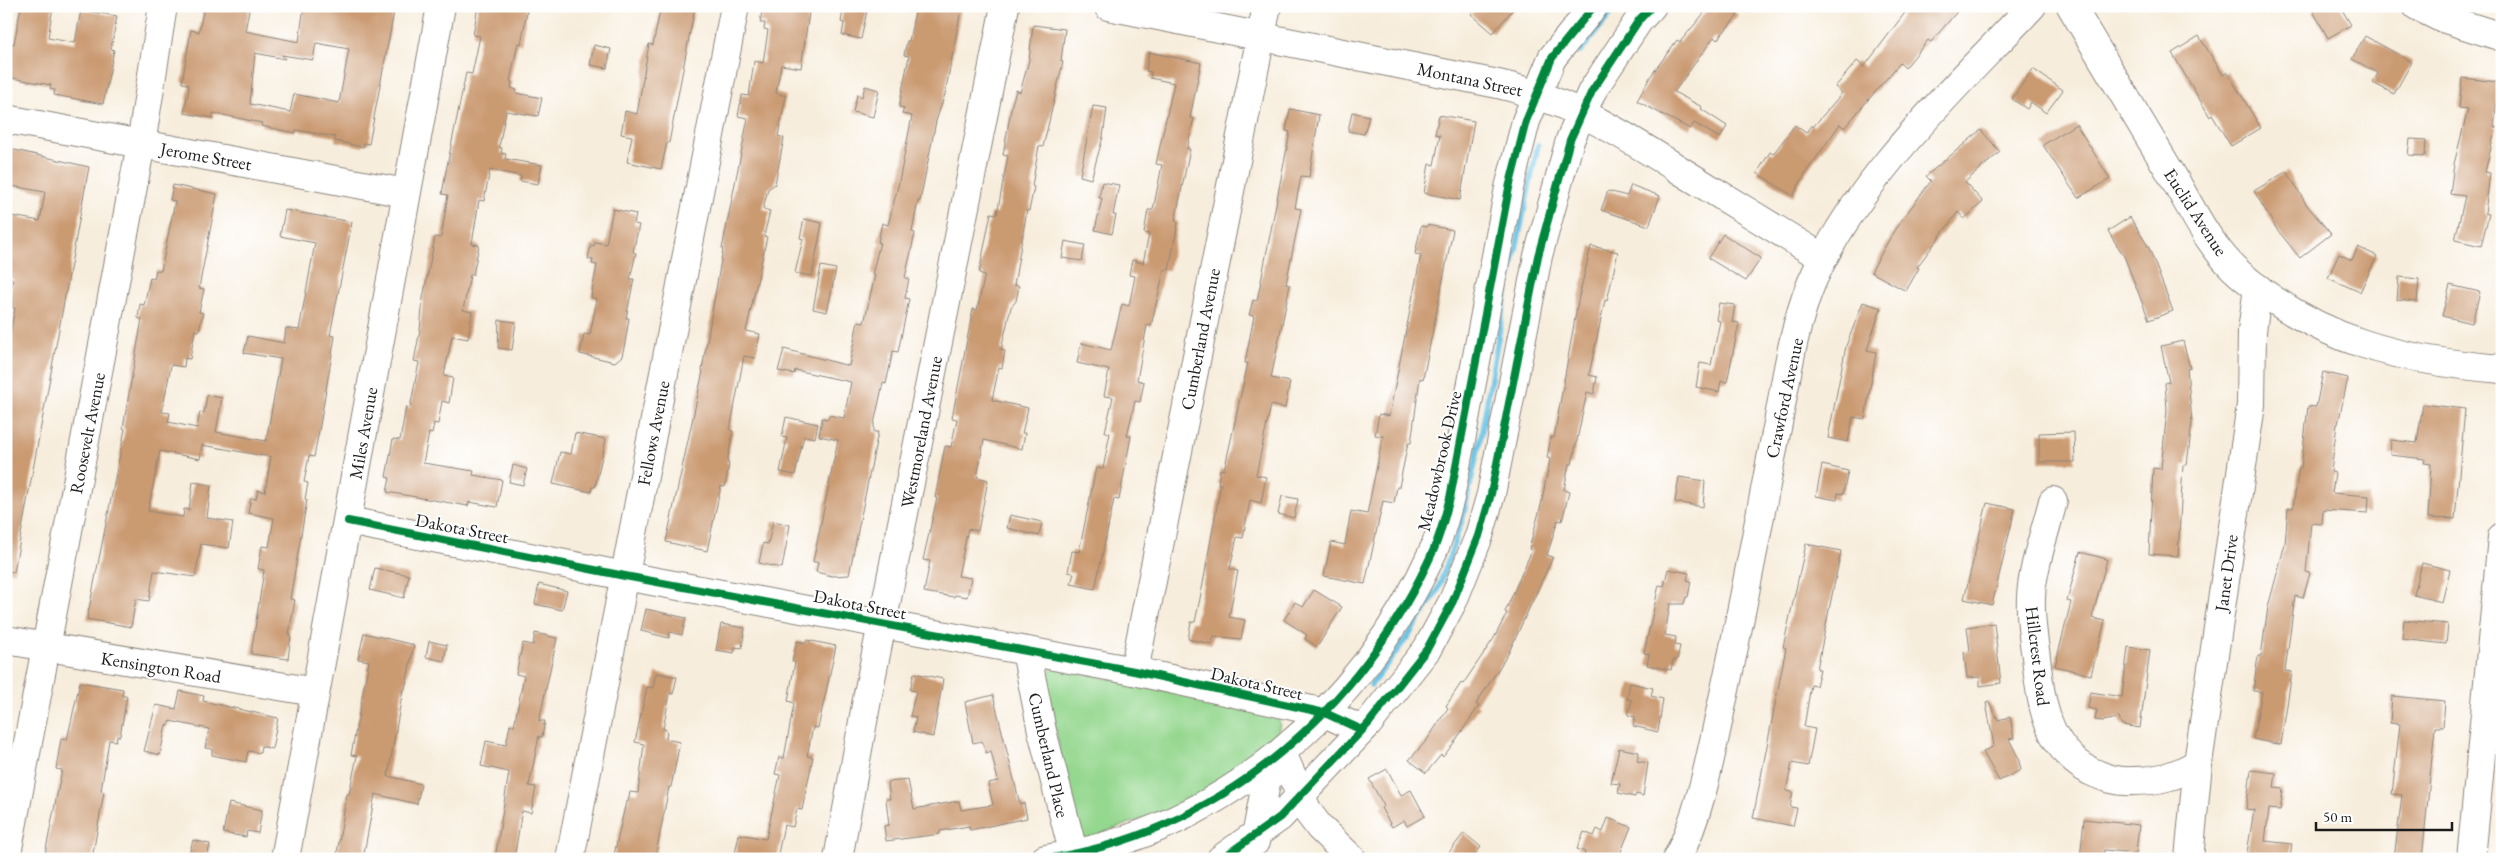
<svg xmlns="http://www.w3.org/2000/svg" width="2508" height="865" font-family="'EB Garamond',serif">
<style>
.green{fill:#94d78e;stroke:#587a55}
.lines{fill:none;stroke-linecap:round;stroke-linejoin:round}
.stream{stroke:#67c3e5;stroke-width:5.5}
.building{fill:#ca9a71;fill-rule:evenodd}
.minor-casing{stroke:#8a847c;stroke-width:30}
.minor{stroke:#fff;stroke-width:28}
.cycleway-casing{stroke:#fff;stroke-width:11}
.cycleway{stroke:#00873e;stroke-width:8}
.labels{text-anchor:middle;dominant-baseline:central;stroke-width:4;stroke-linejoin:round;paint-order:stroke}
.street-label{font-size:18px;fill:#1c1c1c;stroke:#fff}
</style>
<rect width="100%" height="100%" fill="#fff"/>
<filter id="ink" filterUnits="userSpaceOnUse"><feTurbulence type="fractalNoise" baseFrequency=".02" numOctaves="2"/><feDisplacementMap in="SourceGraphic" scale="10" xChannelSelector="R" yChannelSelector="G"/><feConvolveMatrix kernelMatrix="1 2 1 2 8 2 1 2 1" color-interpolation-filters="sRGB"/></filter>
<filter id="wash" filterUnits="userSpaceOnUse"><feTurbulence type="fractalNoise" baseFrequency=".0096" numOctaves="4" result="noise"/><feDisplacementMap in="SourceGraphic" scale="20" xChannelSelector="R" yChannelSelector="G"/><feGaussianBlur stdDeviation="1.12" result="paint"/><feColorMatrix in="noise" values="0 0 0 0 0 0 0 0 0 0 0 0 0 0 0 0 0 1.4 0 .05"/><feComposite in="paint" operator="in"/></filter>
<g filter="url(#wash)">
<rect width="100%" height="100%" fill="#f7eddc"/>
<path class="green" d="M1054,667l222,47 4,9 -2,9 -38,38 -47,31 -108,38 -9,-9 -31,-154z"/>
<g class="lines">
<g class="stream">
<path d="M1580,52l37,-46"/>
<path d="M1371,685l38,-50 29,-45 25,-73 18,-81 21,-121 36,-170"/>
</g>
</g>
<g id="blocks">
<g class="building">
<path d="M21,6h32l-5,32 27,5 6,-33 36,6 -6,33 3,1 -11,54 -49,-9 1,-5 -5,-1 1,-4 -45,-8v-35l8,2z"/>
<path d="M204,6h25l20,4 -4,21 54,11 5,-36h91l-26,138 -5,-1 -1,4 -28,-6v-4l-39,-7v3l-35,-7 1,-3 -49,-10v5l-29,-5 5,-26 -1,-3 -6,-1 9,-53 8,2zM316,43l33,6 -10,54 -45,-9 -4,18 -40,-8 5,-51 30,6 -3,-4 31,5z"/>
<path d="M478,6h50l-7,38 -3,-1 -8,38 2,1 -1,6 6,2 -1,3 26,5 -4,18 -32,-5 -7,36 3,1 -1,5 5,1 -1,5 37,6 -4,19 -18,-3 1,-5 -31,-6 -6,31 -5,-1 -7,44 7,1 -6,30h-3l-7,35 9,2 -4,27 -16,-3 -8,40 9,2 -4,25 -7,-2 -4,23 -4,-1 -2,11 -3,-1 -6,30 51,8 -1,4 29,5 -5,27 -28,-5 -1,4 -81,-14 3,-14 -4,-1 7,-38 7,1 6,-33 4,1 9,-46 -5,-1 6,-31 3,-32 12,-61 6,1 7,-43 -6,-1 4,-23 20,-98 6,1 8,-38 -7,-1z"/>
<path d="M661,6h34l-26,137h-2l-6,26 -34,-7 5,-26 -11,-2 4,-23 12,3 12,-70 4,1z"/>
<path d="M763,6h20l26,6 -8,56 -20,-3 -5,28 10,3 -8,40 6,2 -9,46 -7,5 -5,20 7,2 -6,25 3,1 -21,94 14,3 -5,24 -11,-2 -14,74 3,1 -6,32h2l-4,24 -4,-1 -14,65 -41,-9 37,-171 -1,-1 21,-121h-1l26,-131 -10,-2 4,-21 7,1 5,-35 9,2 5,-33 -4,-1 1,-6h-5z"/>
<path d="M844,6h24l-7,33 -19,-4 2,-12 -3,-1z"/>
<path d="M924,6h21l16,4 -16,84 -9,27 -16,80h-2l-6,31 3,1 -10,45 4,1 -4,19 4,1 -11,53 -5,-1 -7,33 -3,-1 -9,41v8h4l-29,143 -17,1 -16,-4 2,-10h-5l25,-122 -19,-4 3,-18 6,1 1,-4 15,3 7,-36 -56,-12 -1,4 -16,-3 6,-22 65,17 9,-45 6,2 11,-48h-3l8,-33h-2l4,-19 6,2 11,-43 13,-66 -10,-2 2,-6 -5,-1 10,-51 -5,-1 3,-14h2l7,-33 7,1z"/>
<path d="M1477,6h39l-23,27 -22,-19z"/>
<path d="M1710,6h18l10,9 -21,25 -3,-3 -40,55 28,15 -1,2 26,17 -7,12 -26,-15 -4,6 -53,-28 13,-24 27,-37 3,2z"/>
<path d="M1910,6h52l-31,36 -3,-2 -23,28 -5,-5 -56,65 -4,-4 -35,50 -12,22 -36,-23 13,-21 3,2 22,-29 11,8 5,-8 2,2 29,-34 -7,-6 22,-26 7,6z"/>
<path d="M2321,6h19l11,19 -23,13 -15,-27z"/>
<path d="M1033,25l32,4 -4,32 2,1 -20,85 -4,-1 -7,40 2,1 -5,24 -2,-1 -13,75 5,1 -3,15 -5,6 -10,43 4,1 -3,17 -3,-1 -7,33 36,8 -6,25h3l-3,16 -38,-9 -7,37 11,3 -10,51 -10,-2 -10,47 13,2 -4,19 -12,-2 -1,2 -30,-5 6,-31 -7,-1 14,-62h-2l10,-52 6,1 6,-28 -5,-1 21,-109 4,1 8,-35 -6,-2 12,-60 6,1 11,-58 -5,-1 9,-51 4,-14 4,2 1,-3 8,-29z"/>
<path d="M2199,36l24,39 4,-3 34,56 -30,18 -19,-31 -2,2 -38,-64z"/>
<path d="M2365,36l47,26 -18,32 -21,-11 5,-10 -26,-14z"/>
<path d="M594,45l17,4 -4,19 -17,-3z"/>
<path d="M1149,52l52,11 -11,55h4l-7,31h3l-15,72 3,1 -9,48h-5l-13,56 -4,-1 -10,55 7,2 -4,20 -5,-1 -8,35h4l-12,64 -5,-1 -19,90 -24,-5 3,-11 -6,-1 4,-21 7,1 17,-84 7,1 7,-36 -5,-1 8,-35 -9,-1 5,-26 -32,-7 4,-20 30,7 11,-46 7,2 6,-30 -6,-1 3,-15 11,3 6,-29 -5,-1 4,-23h5l9,-45 -6,-1 18,-81 -24,-5 1,-6 -5,-1z"/>
<path d="M2033,69l30,21 -17,23 -15,-11 -4,7 -15,-10z"/>
<path d="M2462,78l37,4 -5,45h2l-11,45 5,1 -5,40 4,1 -8,32 -26,-6 10,-44 -15,-2 4,-30 14,-55 -9,-1z"/>
<path d="M865,86l14,4 -6,27 -20,-5 4,-17 5,2z"/>
<path d="M1093,106l14,2 -4,29 -12,42 -11,-3z"/>
<path d="M1290,109l29,6 -10,62 -8,-1 -6,32 6,1 -15,75 4,1 -19,93 19,4 -5,26 -14,-3 -15,70 10,2 -5,26 -11,-3 -7,38 -6,-1 -7,32 8,2 -9,46 16,3 -4,19 -28,-3 -1,8 -24,-5 3,-17h4l7,-33 19,-105h-3l2,-15 4,1 2,-8 22,-99h-3l9,-47 -5,-1 4,-15 4,1 6,-30 27,-139 -4,-1z"/>
<path d="M1352,112l17,4 -5,18 -16,-3z"/>
<path d="M1439,115l35,6 -14,79 -36,-7 5,-29 5,1 6,-30 -5,-1z"/>
<path d="M2076,124l34,55 -32,19 -35,-53z"/>
<path d="M1981,130l19,22 -35,30 18,20 -19,17 -6,-7 -41,55 2,1 -13,23 -35,-19 24,-43 36,-48 -5,-5z"/>
<path d="M2410,139l16,1 -1,16 -17,-1z"/>
<path d="M6,148l83,19 -75,405 -8,-1v-216l9,-47h-3l1,-8 -4,-1 4,-20 -7,-1v-63l34,6 5,-29 -39,-7z"/>
<path d="M2287,171l19,33 25,30 -31,24 -24,-30 -22,-37z"/>
<path d="M1102,182l17,3 -6,30h3l-4,19 -17,-4 7,-32h-3z"/>
<path d="M173,185l44,9 -18,94 5,1 -5,23 4,1 -4,18 -4,-1 -5,29 -5,-1 -1,9 -13,-2 -9,47 8,1 -2,9 29,6 3,-16 4,1 3,-18 15,3 -6,34 50,9 15,-82 -37,-6 4,-17 36,7 2,-15 13,2 16,-87 -35,-7 5,-26 67,12 -22,113 5,1 -15,89 -6,32 -5,-1 -5,26 4,1 -3,16 2,1 -17,99 5,1 -6,34 2,1 -3,24 -37,-5 13,-84 -6,-1 4,-23 7,1 5,-29 -26,-5 3,-15 5,1 2,-9 7,2 6,-35 -69,-12 -2,14 -40,-8 -12,60 35,6 1,-8 5,1 4,-28 18,3 -4,33 26,4 -4,26 -28,-4 -6,33 -41,-6 -5,30 -13,-2 -5,28 -44,-8 38,-190 -2,-1 19,-109 -4,-1 2,-14 4,1 6,-27 4,1 2,-9 5,1 14,-70 -5,-1z"/>
<path d="M1631,185l29,11 -11,30 -48,-16 7,-19 19,5z"/>
<path d="M613,209l23,5 -2,10 5,1 -6,27 3,1 -6,26h4l-8,39h3l-4,25 -3,13 -7,6 -35,-8 4,-20 6,1 7,-36 -6,-2 6,-32 -5,-1 1,-4 -5,-1 3,-14 3,1 1,-4 11,2z"/>
<path d="M2130,217l19,31 24,63 -24,9 -25,-64 -16,-25z"/>
<path d="M804,219l18,4 -10,53 -17,-3 8,-34 -3,-1z"/>
<path d="M1427,225l26,5 -30,149 -3,-1 -9,65h-3l-9,44h-2l-3,16 -11,-2 -18,83 -41,-8 7,-34 14,3 6,-34 16,3 16,-78 -8,-1 4,-21 10,2 32,-161 -6,-1 6,-28 5,1z"/>
<path d="M1723,234l38,24 -15,23 -38,-23z"/>
<path d="M1065,241l20,4 -3,16 -20,-3z"/>
<path d="M1591,246l27,6 -11,49 -2,-1 -16,75 8,2 -3,17 -7,-2 -15,72h-3l-5,26 5,2 -7,29 -4,-1 -11,35 6,2 -45,97 -32,50 3,2 -26,38 -10,13 -2,-2 -15,18 -17,-13 18,-20 21,-32 -2,-2 15,-23 2,1 31,-46 13,-25 -2,-1 27,-62 -3,-1 12,-44 9,-46 -3,-1 4,-21 3,1 24,-137z"/>
<path d="M2358,247l19,9 -17,36 -32,-14 11,-24 13,6z"/>
<path d="M821,266l15,3 -9,43 -14,-3z"/>
<path d="M2399,277l20,2 -2,23 -20,-2z"/>
<path d="M2450,285l30,7 -8,31 -30,-7z"/>
<path d="M1863,302l18,6 -14,42 9,2 -11,67 -12,-2 -5,25 -20,-4 18,-92z"/>
<path d="M1719,303l16,2 -3,17 7,1 -12,59 -6,-1 -2,11 -23,-5 4,-24 11,2 9,-44 -4,-1z"/>
<path d="M499,320l17,2 -4,28 -14,-2z"/>
<path d="M2183,341l7,27 -3,1 5,53 -5,43h-4l-5,91 -29,-2 4,-86 8,1 6,-59 -2,-27 4,-1 -8,-36z"/>
<path d="M2323,372l25,6 -10,46h-1l-6,48 4,1 -3,20 37,3 -1,17 -45,-3 -1,14 -11,-1 -5,49 4,1 -7,25 -8,-2 -10,75 7,1 -11,73 -28,-6 9,-47 -9,-1 5,-35h3l7,-49 17,-63 3,-36h5l6,-40h2l7,-62 8,1z"/>
<path d="M2423,404l42,5 -10,110 -27,-1 3,-54 -7,-1 1,-4 -35,-4 1,-15 26,3z"/>
<path d="M786,417l32,7 -3,14 -11,-2 -9,39 -15,-3 7,-34 -5,-1z"/>
<path d="M2074,432l1,30h-36v-29z"/>
<path d="M575,433l31,6 -11,48h-3l-1,5 -38,-8 7,-32 11,2z"/>
<path d="M513,465l14,4 -4,16 -14,-3z"/>
<path d="M1822,465l26,6 -5,23 -5,-1 -1,7 -21,-4z"/>
<path d="M1679,477l26,4 -2,26 -28,-5z"/>
<path d="M1282,496l16,3 -4,19 -16,-4z"/>
<path d="M1987,503l28,6 -23,96 -28,-6z"/>
<path d="M1010,515l32,7 -3,14 -32,-8z"/>
<path d="M773,521l17,4 -8,43 -23,-5 4,-20 5,1z"/>
<path d="M1806,544l35,7 -24,118h3l-4,17 -5,-1 -7,42 11,2 -7,37 -16,-3 -6,28 7,1 -3,15 7,1 -4,18 -40,-8 33,-170 -3,-1z"/>
<path d="M2080,552l27,7 -15,59 13,3 -14,54 -36,-9 16,-64 -4,-1z"/>
<path d="M2422,563l28,7 -8,32 -28,-7z"/>
<path d="M375,568l34,7 -5,23 -34,-8z"/>
<path d="M1668,569l21,4 -2,7 4,1 -3,16h-2l-2,7h-14l-5,31 11,2 -1,8 5,1 -3,14h-4l-2,10 -24,-5 2,-11 -5,-1 15,-68 5,1z"/>
<path d="M539,584l28,7 -5,19 -27,-6z"/>
<path d="M1314,590l28,17 -25,40 -12,-8 2,-4 -23,-15 11,-18 8,5z"/>
<path d="M646,609l40,9 -4,17 -12,-3 -1,6 -28,-7z"/>
<path d="M2404,620l44,4 -2,20 -44,-5z"/>
<path d="M1994,623l7,60 -21,3v-9l-13,1 -3,-26 6,-1 -3,-24z"/>
<path d="M721,624l24,4 -3,20 -7,-1 -1,6 -18,-3z"/>
<path d="M364,633l50,12 -9,44h-2l-15,87 33,8 -4,20 -42,-10 -12,65h-27l11,-65h2l8,-38 -6,-1 18,-94 -11,-2z"/>
<path d="M535,633l22,5 -18,83h6l-3,16 -3,-1 -10,50 7,1 -5,26 -9,-2 -8,48h-19l14,-87 -28,-6 5,-25 20,4 4,-20 4,1 10,-50 -8,-2 7,-31 10,2z"/>
<path d="M807,640l29,6 -18,82 -5,-1 -6,29 6,1 -11,53 -5,-1 -4,18 -9,-2 -7,34h-43l5,-25 27,5 14,-64 -5,-1 4,-17 5,1 10,-55 -6,-2 7,-39h-3l5,-21 9,2z"/>
<path d="M429,641l18,4 -3,16 -18,-4z"/>
<path d="M2128,647l22,3 -10,78 -18,-3 -3,-7 -16,3 -8,-1 2,-10 -9,-2 3,-16 31,5z"/>
<path d="M656,673l21,4 -4,17 -3,-1 -7,36 4,1 -1,9 14,3 -9,45h-2l-14,72h-42l13,-57h2l2,-10 8,1 6,-49 -9,-2 12,-55 6,1z"/>
<path d="M914,673l29,6 -10,58 -20,-5 3,-15 -6,-1 6,-25 -6,-1z"/>
<path d="M80,682l43,7 -1,7h5l-7,40h-3l-1,5 -7,-1 -8,51 3,1 -12,67h-48l18,-89 -6,-1 5,-30 6,1z"/>
<path d="M1630,683l23,5 -2,8 12,3 -5,33 -25,-6 2,-9 -7,-2 4,-15 -5,-1z"/>
<path d="M180,691l24,5 -1,5 75,17 -6,31 -11,-3 -1,7 -12,-2 -2,11 -34,-7v-6l-7,-1 4,-19 -39,-8 -1,5 -3,-1 -6,30 -16,-4 12,-46 20,4z"/>
<path d="M993,695l27,109 4,-1 3,15 -57,12 -1,-4 -29,5v3l-54,7 -2,-15 5,-1 -3,-26h4l-2,-17 20,-2 6,29 45,-8 2,9 32,-5 -5,-22 10,-2 -7,-30 -5,2 -4,-12 -9,2 -8,-41z"/>
<path d="M2392,696l53,5 -2,26h-8l-13,132h-28l8,-64 -10,-1 8,-70 -10,-1z"/>
<path d="M1989,702l9,18 12,-3 4,21 -5,1 9,18 3,13 -22,11 -16,-29 11,-6 -8,-43z"/>
<path d="M1619,748l20,4 -2,9 11,2 -5,33 -7,-2 -1,3 -17,-4 2,-9 -9,-1z"/>
<path d="M1387,769l14,26 10,-5 14,26 -18,10 -3,-6 -12,7 -11,-19 3,-2 -15,-27z"/>
<path d="M2251,770l25,3 -2,15 9,1 -3,21 -11,-1 -4,32 27,3 -2,15h-44l8,-49 -8,-1z"/>
<path d="M229,803l33,7 -4,23 -11,-2 -1,6 -23,-4z"/>
<path d="M1608,818l23,9 -13,32h-35l2,-7 -8,-3 7,-17 10,4 3,-7 6,3z"/>
<path d="M2084,819l55,6 -3,28 -32,-3 -1,9h-23z"/>
<path d="M1464,833l17,14 -10,12h-27z"/>
<path d="M193,840l17,4 -3,15h-19z"/>
</g>
</g>
</g>
<g filter="url(#ink)">
<use href="#blocks" fill-opacity="0" stroke="#8a847c" stroke-width="1"/>
<g class="lines">
<g class="minor-casing">
<g id="minor">
<path d="M1108,6l390,78c70,15 128,52 188,90 46,28 91,56 137,84"/>
<path d="M2071,6c34,57 67,113 101,169 20,34 38,73 68,99 78,67 162,87 262,95"/>
<path d="M2417,6l22,11 63,20"/>
<path d="M6,119l400,74"/>
<path d="M2053,501c-7,28 -21,68 -22,96 -1,20 2,40 5,60 5,46 10,90 54,114 15,7 27,11 43,10 25,0 44,-5 65,-18"/>
<path d="M348,521l277,55 509,95 191,42 37,17"/>
<path d="M6,640l309,52"/>
<path d="M1026,651l16,80 33,128"/>
<path d="M1134,671l133,-665"/>
<path d="M1282,753l26,59 12,16 32,31"/>
<path d="M1255,842l15,-80"/>
<path d="M6,859l135,-715 22,-138"/>
<path d="M285,859l156,-853"/>
<path d="M570,859l165,-853"/>
<path d="M838,859l30,-165 137,-688"/>
<path d="M1045,859c176,-26 317,-150 389,-310 7,-16 11,-34 16,-51l59,-310 17,-67 26,-63 42,-52"/>
<path d="M1221,859l59,-42 88,-93 59,-75 26,-48 26,-65 12,-42 47,-238 32,-116 22,-49 47,-71 13,-14"/>
<path d="M1677,859c25,-50 34,-106 46,-160 20,-92 37,-184 55,-276 8,-44 16,-98 33,-139 45,-105 143,-195 221,-278"/>
<path d="M2189,859l9,-96 53,-358 1,-74 6,-43"/>
<path d="M2471,859l31,-322"/>
</g>
</g>
<use href="#minor" class="minor"/>
<g class="cycleway-casing">
<g id="cycleway">
<path d="M348,521l277,55 509,95 191,42 37,17"/>
<path d="M1045,859c176,-26 317,-150 389,-310 7,-16 11,-34 16,-51l59,-310 17,-67 26,-63 42,-52"/>
<path d="M1221,859l59,-42 88,-93 59,-75 26,-48 26,-65 12,-42 47,-238 32,-116 22,-49 47,-71 13,-14"/>
</g>
</g>
<use href="#cycleway" class="cycleway"/>
</g>
</g>
<g class="labels">
<g class="street-label">
<text transform="translate(1470 79) rotate(12)">Montana Street</text>
<text transform="translate(206 156) rotate(10)">Jerome Street</text>
<text transform="translate(2196 212) rotate(57)">Euclid Avenue</text>
<text transform="translate(1200 339) rotate(-79)">Cumberland Avenue</text>
<text transform="translate(1784 398) rotate(-78)">Crawford Avenue</text>
<text transform="translate(921 432) rotate(-79)">Westmoreland Avenue</text>
<text transform="translate(87 433) rotate(-79)">Roosevelt Avenue</text>
<text transform="translate(363 433) rotate(-80)">Miles Avenue</text>
<text transform="translate(653 433) rotate(-79)">Fellows Avenue</text>
<text transform="translate(1439 461) rotate(-77)">Meadowbrook Drive</text>
<text transform="translate(462 528) rotate(11)">Dakota Street</text>
<text transform="translate(2226 573) rotate(-82)">Janet Drive</text>
<text transform="translate(860 604) rotate(11)">Dakota Street</text>
<text transform="translate(2038 656) rotate(83)">Hillcrest Road</text>
<text transform="translate(161 667) rotate(9)">Kensington Road</text>
<text transform="translate(1257 683) rotate(13)">Dakota Street</text>
<text transform="translate(1049 755) rotate(77)">Cumberland Place</text>
</g>
</g>
<rect width="2508" height="865" fill="none" stroke="#fff" stroke-width="25"/>
<path d="M2316 822v8h136v-8" fill="none" stroke="#1c1c1c" stroke-width="2.5"/>
<text x="2323" y="822" font-size="15" fill="#1c1c1c" stroke="#ffffff" stroke-width="4" paint-order="stroke">50 m</text>
</svg>
